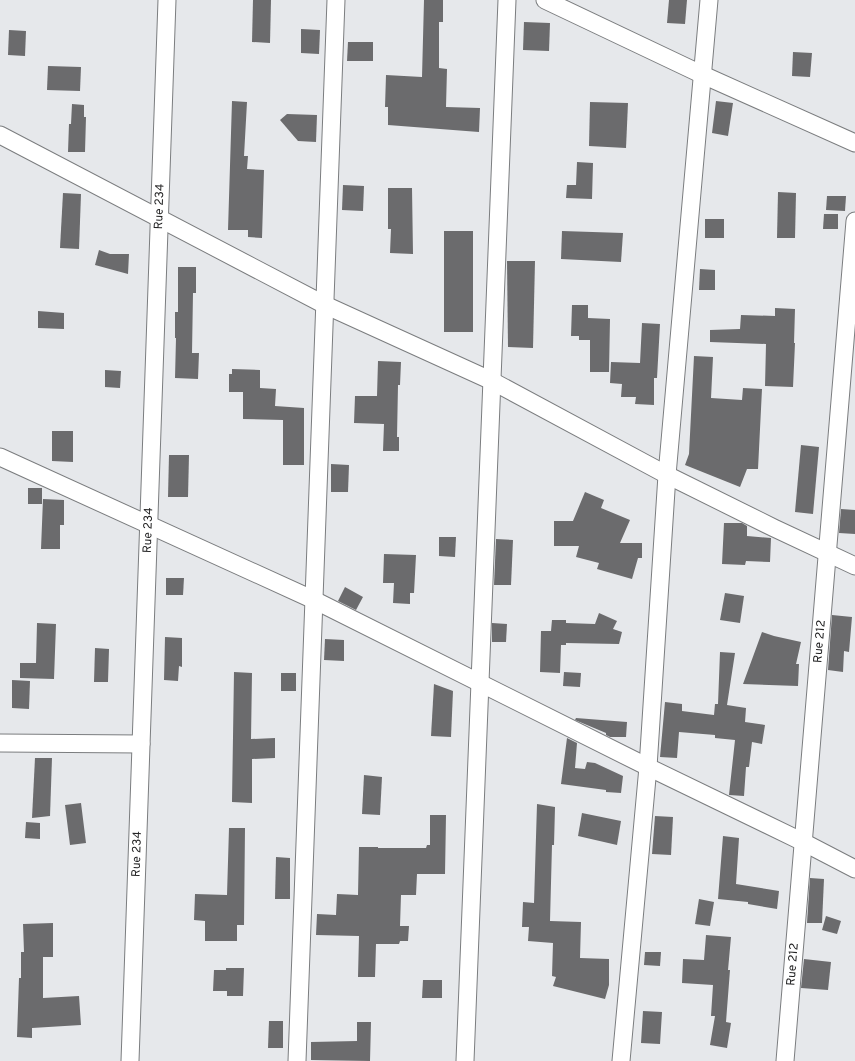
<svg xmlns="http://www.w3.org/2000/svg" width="855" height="1061" font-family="Overpass,sans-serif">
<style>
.building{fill:#6b6b6d}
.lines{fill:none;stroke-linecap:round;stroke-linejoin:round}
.minor-casing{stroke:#7b7d7f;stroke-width:19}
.minor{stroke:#fff;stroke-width:17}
.labels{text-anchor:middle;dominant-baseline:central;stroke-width:4;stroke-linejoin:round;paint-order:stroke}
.street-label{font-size:12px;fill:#232324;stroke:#fff}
</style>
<rect width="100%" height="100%" fill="#e6e8eb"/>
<g class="building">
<path d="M253,0h18l-1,43 -18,-1z"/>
<path d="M424,0h19v22h-4v46l8,1 -1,38 34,1 -1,24 -91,-7v-18h-3l1,-32 36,2z"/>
<path d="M669,0h18l-2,24 -18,-1z"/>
<path d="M524,22l26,1 -1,28 -26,-1z"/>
<path d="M301,29l19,1 -1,24 -18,-1z"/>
<path d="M9,30l17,1 -1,25 -17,-1z"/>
<path d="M348,42h25v19h-26z"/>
<path d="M793,52l19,1 -2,24 -18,-1z"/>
<path d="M48,66l33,1 -1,24 -33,-1z"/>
<path d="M232,101l15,1 -3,54h4l-1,13 17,1 -2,68 -14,-1v-7h-20z"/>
<path d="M716,101l17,2 -5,33 -16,-3z"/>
<path d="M590,102l38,1 -2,45 -37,-2z"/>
<path d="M72,104l12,1v12h2l-1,35h-17l1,-28h2z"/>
<path d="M287,114l30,1 -1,27 -18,-1 -18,-21z"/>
<path d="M577,162l16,1 -1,36 -26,-1 1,-13h9z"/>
<path d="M343,185l21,1 -1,25 -21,-1z"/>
<path d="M388,188h24l1,66 -23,-1 1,-24h-3z"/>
<path d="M778,192l18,1 -1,45h-18z"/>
<path d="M63,193l18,1 -2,55 -19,-1z"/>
<path d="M827,196h19l-1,15 -19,-1z"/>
<path d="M824,214h14v15h-15z"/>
<rect x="705" y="219" width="19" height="19"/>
<rect x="444" y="231" width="29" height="101"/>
<path d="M562,231l61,2 -2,29 -60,-3z"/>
<path d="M99,250l11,4h19l-1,20 -33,-9z"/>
<path d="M507,261h28l-2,87 -25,-1z"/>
<path d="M178,267h18v26h-3l-1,60h7l-1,26 -23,-1 1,-40h-1v-26h3z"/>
<path d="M700,269l15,1v20h-16z"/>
<path d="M572,305h16v13l22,1 -1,53h-19v-32h-11v-4h-8z"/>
<path d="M775,308l20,1 -1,34h1l-2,44 -28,-1 1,-42 -56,-2v-12l30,-1 1,-14 34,1z"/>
<path d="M38,311l26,2v16l-26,-1z"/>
<path d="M642,323l18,1 -3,54h-3v27l-19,-1 1,-7h-15l1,-13 -12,-1 1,-21 29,1z"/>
<path d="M694,356l19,1 -2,41 31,2 1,-12 19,1 -4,80h-11l-7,18 -55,-22 4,-11z"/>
<path d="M378,361l23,1 -1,23h-2l-1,52h2v14h-16l1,-27 -30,-1 1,-27h22z"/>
<path d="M232,369l28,1v18l16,1 -1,17 29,2v57h-21v-45l-40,-1v-27h-14v-18h3z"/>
<path d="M105,370l16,1 -1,17 -15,-1z"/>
<path d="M52,431h21v31l-21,-1z"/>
<path d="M801,445l18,2 -6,67 -18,-2z"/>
<path d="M169,455h20l-1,42h-20z"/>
<path d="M331,464l18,1 -1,27h-17z"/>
<rect x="28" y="488" width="14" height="16"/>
<path d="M585,492l19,8 -3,8 29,12 -10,23h22v15h-4l-6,21 -35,-10 2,-6 -23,-6 3,-11h-25v-25h19z"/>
<path d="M43,499l21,1v25h-4v24h-19z"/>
<path d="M841,509l14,1v24l-16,-1z"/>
<path d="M724,523h18l5,3v10l24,2 -1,24 -24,-1 -1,4 -23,-1z"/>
<path d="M439,537h17l-1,20 -16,-1z"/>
<path d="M496,539l17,1 -2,45h-17z"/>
<path d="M384,554l32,1 -2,38h-4v11l-17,-1 1,-20h-11z"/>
<path d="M166,578h18l-1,17h-17z"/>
<path d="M345,587l18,10 -7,13 -18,-9z"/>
<path d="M725,593l19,3 -4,27 -20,-3z"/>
<path d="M599,613l18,8 -4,8 9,3 -3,12 -53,-1v2h-5l-1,28 -20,-1 1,-41h10l1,-11h14v3l29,1z"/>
<path d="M832,615l20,2 -3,35 -5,-1 -1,21 -15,-2z"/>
<path d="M37,623l19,1 -2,55 -34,-1v-15h16z"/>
<path d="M492,623l15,1 -1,18h-14z"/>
<path d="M762,632l12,4 27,6 -5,22h3l-1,22 -55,-2z"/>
<path d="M165,637l17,1v29l-3,-1 -1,15 -14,-1z"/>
<path d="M325,639l19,1v21l-20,-1z"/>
<path d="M95,648l14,1 -1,33h-14z"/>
<path d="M720,652l15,1 -8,52 19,3 -1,14 20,3 -3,19 -10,-2 -3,25h-3l-2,29 -15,-1 6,-55 -20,-2v-3l-36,-3 -2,26 -17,-1 5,-55 17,2v7l32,4 1,-11h3z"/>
<path d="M234,672l18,1 -1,66 24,-1v20l-23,1v44l-20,-1z"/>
<path d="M564,672l17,1 -1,14 -17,-1z"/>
<rect x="281" y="673" width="15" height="18"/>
<path d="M12,680l18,1 -1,28 -17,-1z"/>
<path d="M434,684l19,7 -2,46 -20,-1z"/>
<path d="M576,718l51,4 -1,15h-16l-4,-2v-2l-31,-13z"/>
<path d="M567,738l10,5 -2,25 10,1 2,-7 8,1 28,13 -2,17 -15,-1v-2l-45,-6z"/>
<path d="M35,758h17l-2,58 -18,2z"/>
<path d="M364,775l18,2 -2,38 -18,-1z"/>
<path d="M81,803l5,40 -16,2 -5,-40z"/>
<path d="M537,804l18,3 -1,38h-2l-2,76 31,1 -1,36 29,1v26l-4,14 -52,-13 3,-9 -4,-1 1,-33 -25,-2 1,-14h-7l1,-25 11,1z"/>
<path d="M582,813l39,8 -4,24 -39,-9z"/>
<path d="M430,815h16l-1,59h-28l-1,21h-15l-1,31h9l-1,15h-8l-1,3h-23l-1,33h-17l1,-41 -43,-1 1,-21 19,1 1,-21 21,1 1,-48h19v1h48l1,-3h3z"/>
<path d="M655,816l18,1 -2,38 -19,-1z"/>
<path d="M26,822l14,1v16l-15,-1z"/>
<path d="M229,828h16l-1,97h-7v16h-32v-20l-11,-1 1,-26 32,1z"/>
<path d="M723,836l16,2 -3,46 43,7 -2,18 -29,-5v-2l-30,-3z"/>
<path d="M276,857l14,1v41h-15z"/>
<path d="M810,878l14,1 -2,44h-15z"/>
<path d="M699,899l15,3 -4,24 -15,-2z"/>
<path d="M826,916l15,5 -4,13 -15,-4z"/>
<path d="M53,923v34h-10v41l36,-2 2,29 -49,3v10l-15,-1 2,-59h2v-26h3l-1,-28z"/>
<path d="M706,935l25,2 -3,33h2l-4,52 5,1 -4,25 -17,-3 5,-29h-4l2,-31 -31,-2 1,-24 21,1z"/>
<path d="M645,952h16l-1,14 -16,-1z"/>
<path d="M804,959l27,3 -3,28 -27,-2z"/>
<path d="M226,968h18l-1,28h-16v-5h-14l1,-21h12z"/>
<path d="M423,980h19v18h-20z"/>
<path d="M643,1011l19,1 -2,32 -19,-1z"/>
<path d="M269,1021h14v27h-15z"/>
<path d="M357,1022h14l-1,39 -59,-1v-18l46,-1z"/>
</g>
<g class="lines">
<g class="minor-casing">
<g id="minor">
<path d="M545,0l158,75 152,68"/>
<path d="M0,135l325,170 167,76 175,94 107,53 81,38"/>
<path d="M0,457l314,143 334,167 155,75 52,27"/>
<path d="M0,743l141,1"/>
<path id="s1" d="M130,1061l37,-1061"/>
<path d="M297,1061l39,-1061"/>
<path d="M465,1061l42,-1061"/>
<path d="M621,1061l27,-294 19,-292 42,-475"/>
<path id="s2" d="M785,1061l70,-840"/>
</g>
</g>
<use href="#minor" class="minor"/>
</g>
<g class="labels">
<g class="street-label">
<text stroke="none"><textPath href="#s1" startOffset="855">Rue 234</textPath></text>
<text stroke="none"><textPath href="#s1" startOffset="531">Rue 234</textPath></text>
<text stroke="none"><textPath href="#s2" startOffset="421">Rue 212</textPath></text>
<text stroke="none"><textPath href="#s1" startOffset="207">Rue 234</textPath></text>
<text stroke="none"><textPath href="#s2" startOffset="97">Rue 212</textPath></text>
</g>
</g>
</svg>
